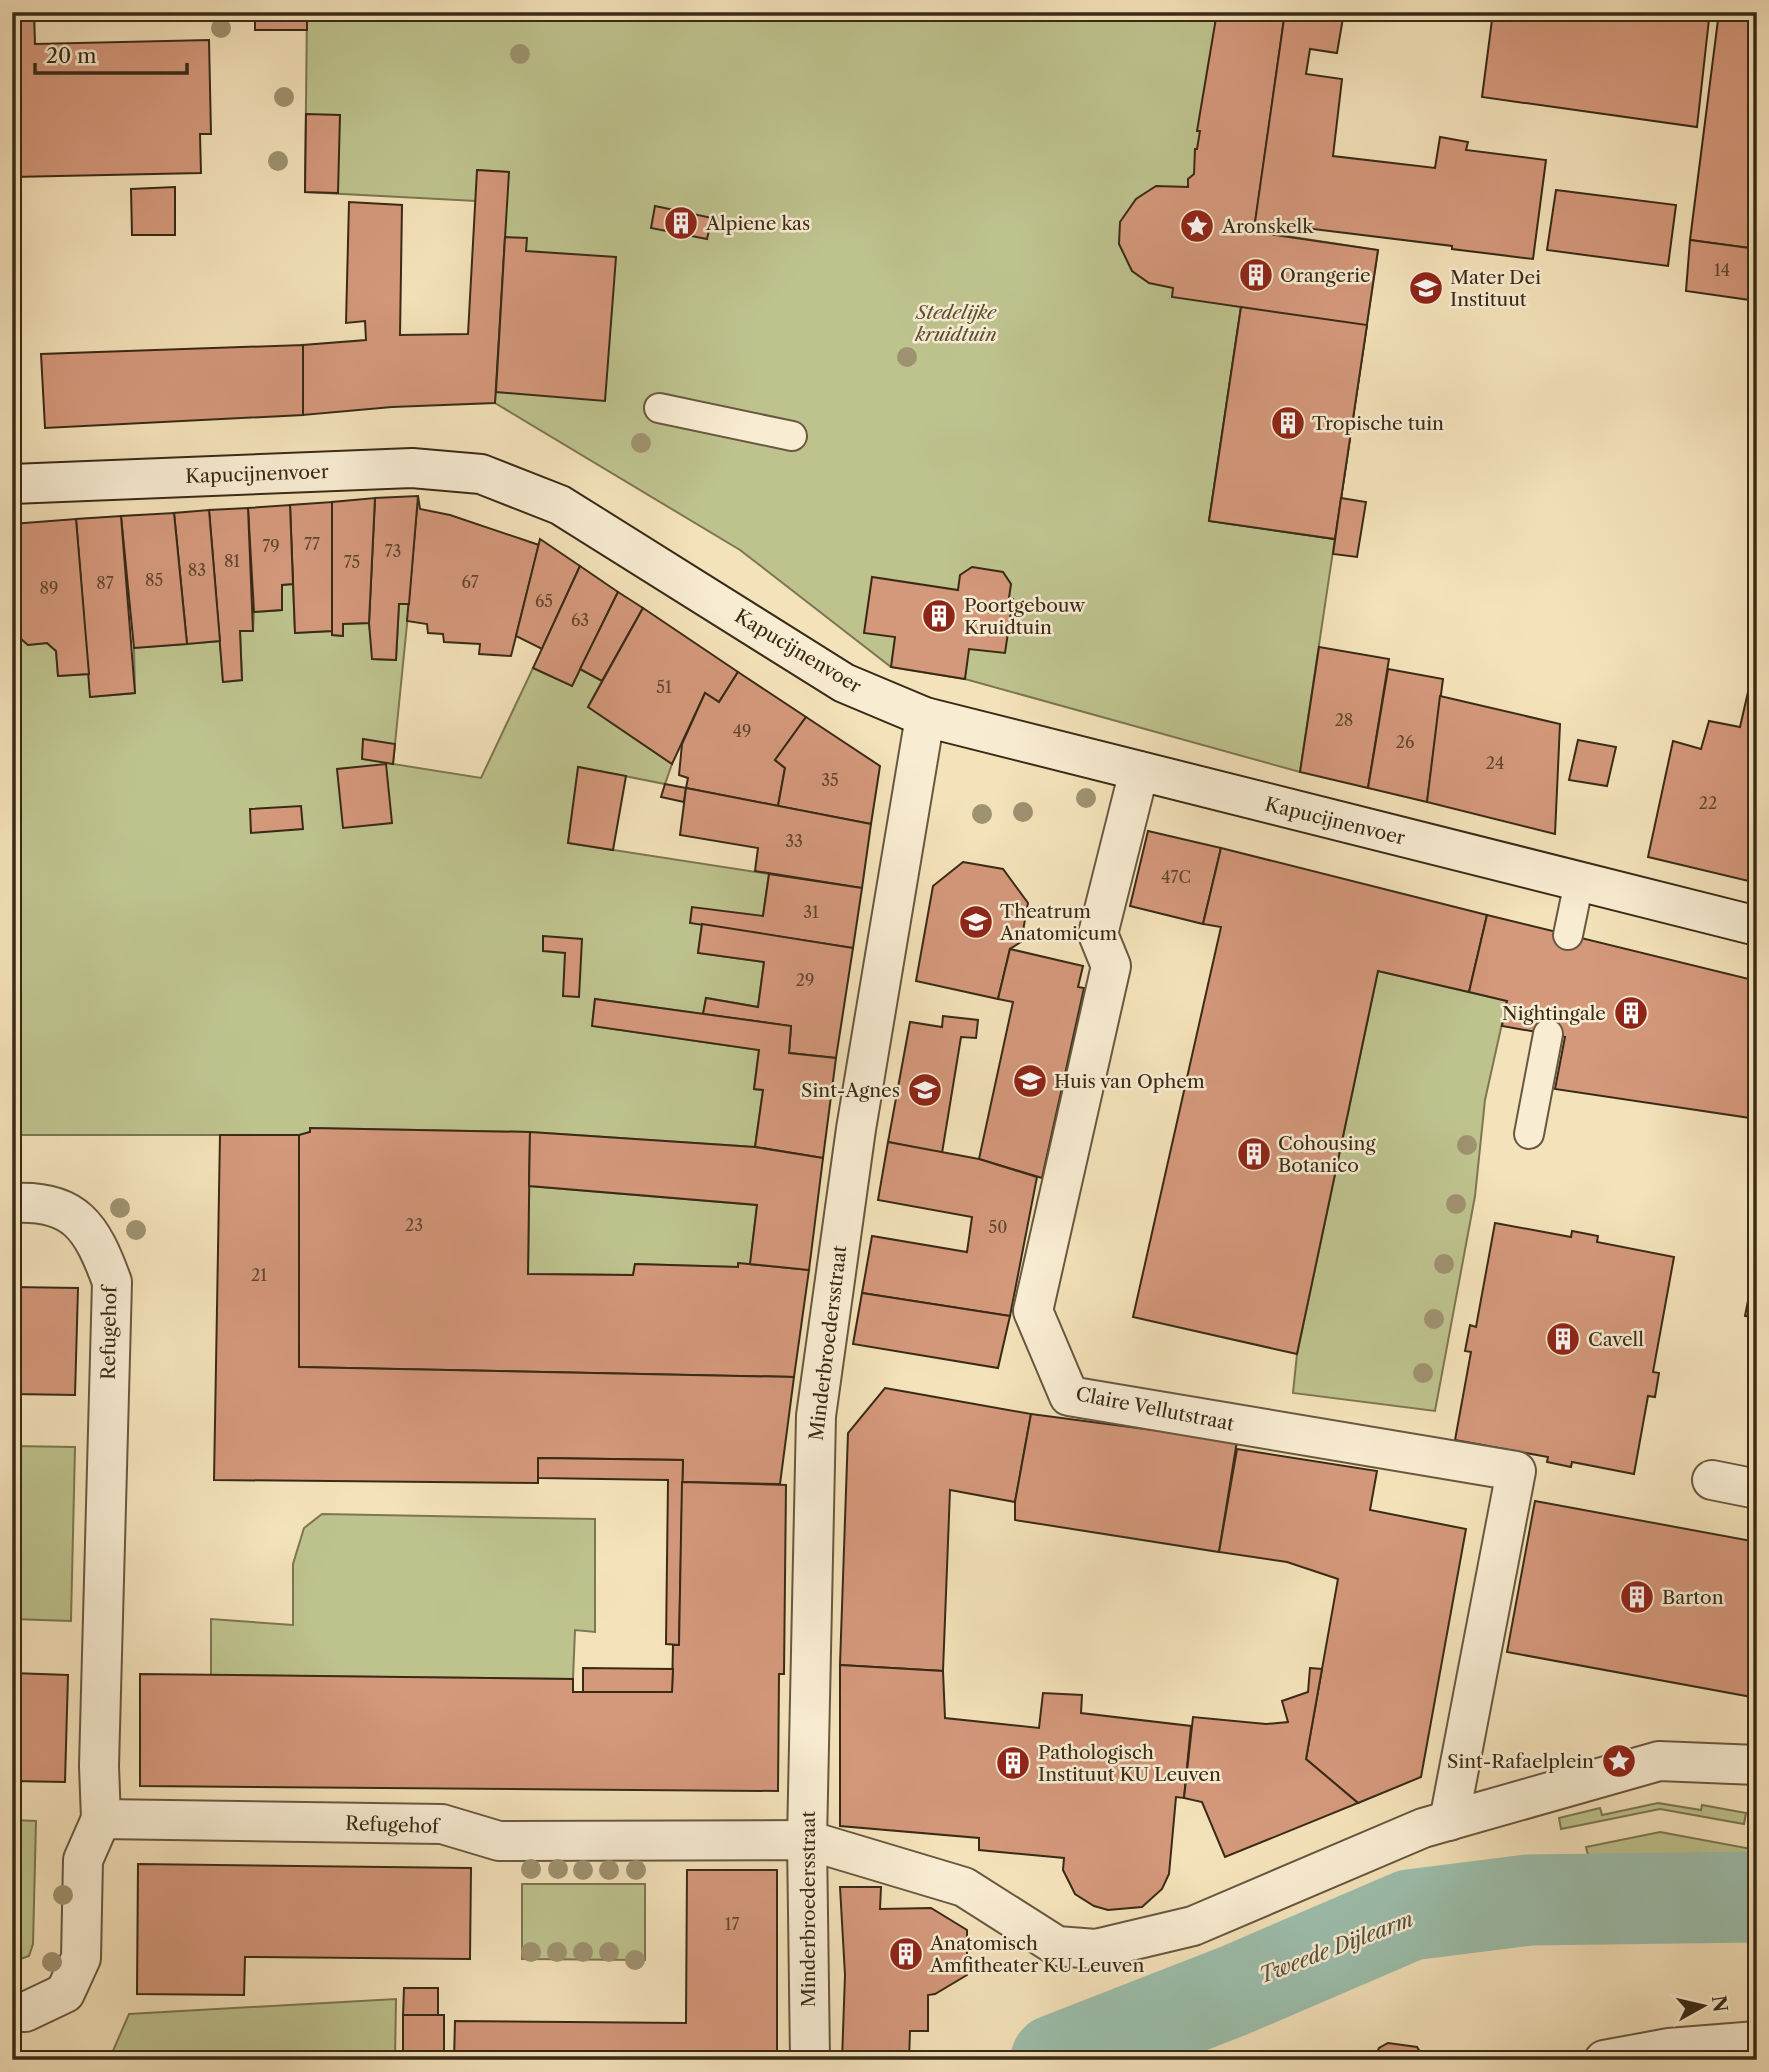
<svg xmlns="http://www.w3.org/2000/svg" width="1769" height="2072" font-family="'Libre Caslon Text',serif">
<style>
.green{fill:#bec38e;stroke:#7c7652;stroke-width:2}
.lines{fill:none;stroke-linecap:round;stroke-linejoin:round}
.river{stroke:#9cbeac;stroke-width:91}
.building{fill:#d4987b;stroke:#392a16;stroke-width:2}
.lane-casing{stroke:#68583f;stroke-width:32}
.street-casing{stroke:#68583f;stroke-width:42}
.secondary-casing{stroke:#392a16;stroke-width:42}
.lane{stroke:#f8ecd2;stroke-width:28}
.street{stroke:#f8ecd2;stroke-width:38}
.secondary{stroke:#f8ecd2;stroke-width:38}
.tree{fill:#9f9270}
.labels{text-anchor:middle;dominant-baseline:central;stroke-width:5;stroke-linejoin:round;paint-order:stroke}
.number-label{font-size:16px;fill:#60462f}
.poi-label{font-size:19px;fill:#392a16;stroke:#f8ecd2;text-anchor:start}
.park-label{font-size:19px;font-style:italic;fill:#5a5034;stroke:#f8ecd2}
.street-label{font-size:19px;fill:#392a16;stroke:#f8ecd2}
.water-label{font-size:21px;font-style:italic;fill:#524f3c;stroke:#f8ecd2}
</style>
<rect width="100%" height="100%" fill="#f4e2ba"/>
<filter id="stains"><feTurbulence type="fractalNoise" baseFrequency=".00286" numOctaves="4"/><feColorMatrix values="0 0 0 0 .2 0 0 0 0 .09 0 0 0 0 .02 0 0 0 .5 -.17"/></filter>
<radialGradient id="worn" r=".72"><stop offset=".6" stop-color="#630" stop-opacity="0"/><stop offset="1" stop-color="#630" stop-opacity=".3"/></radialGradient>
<g class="green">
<path d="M307,12h978l-31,219 124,19 -78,522 -335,-93 -74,-12 -151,-117 -245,-147 13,-231 -30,-2 -2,31 -171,-9z"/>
<path d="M293,584l2,49 37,-2v4l11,1v-12l26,-1 4,36 23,1 3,-56h10l-16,160 88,14 52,-110 39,18 8,-17 22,12 -14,26 84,57 -7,20 -86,-17 -11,76 201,31 -6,42 -61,8 -4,29 66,9 -6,45 -52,-9 -3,16 -108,-15 -3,27 167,24 -5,39 9,1 -8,57 -225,-15 -219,-4 -1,4 -11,3h-287v-490l8,-7 8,7 19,-2 9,8 2,25 31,-2 2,23 44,-4 -1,-45 86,-7 3,41 19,-2 -2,-49 13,-1 1,-18 28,-2v-25z"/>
<path d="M1378,971l129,30 -22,99 -10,96 -40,215 -142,-18 4,-39z"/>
<path d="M529,1186l228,19 -7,59 -11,-1 -1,4 -103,-3 -2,11 -105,-1z"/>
<path d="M12,1446l63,1 -4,174 -59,-2z"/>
<path d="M322,1514l273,5v113l-20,-2 -2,49 -362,-4v-56l82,6v-61l11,-36z"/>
<path d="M1658,1803l43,7 1,-5 44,8 -2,11 -84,-15 -99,20 -2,-11 41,-10 2,7z"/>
<path d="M12,1820l24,1 -3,123 -4,12 -17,6z"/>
<path d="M1660,1832l97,18v5l-168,4 -3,-12z"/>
<path d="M522,1884h123v76l-123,-1z"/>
<path d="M396,1999l-1,61h-286l20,-46z"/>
</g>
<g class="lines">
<path class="river" d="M1056,2060l177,-69 177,-76 119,-15 228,-3"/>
</g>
<g class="building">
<path d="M12,12h22l1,32 174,-4 2,94h-11l1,39 -189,4z"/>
<rect x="255" y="12" width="52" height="18"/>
<path d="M540,12h34v3l-17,-1z"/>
<path d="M1217,12h68l-31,220 124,18 -43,289 -126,-18 32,-214 -69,-10 1,-9 -24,-5 -17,-12 -13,-27 1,-22 16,-23 20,-13 32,1v-8l6,-5 1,-25h2l3,-18h-3z"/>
<path d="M1285,12h59l-7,41 -27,-4 -4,25 36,5 -9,77 102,12 5,-31 28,5 -2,8 80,10 -13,99 -81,-10v-3l-197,-24z"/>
<path d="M1493,12h160l56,7 -12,108 -215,-30z"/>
<path d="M1719,12h38v237l-67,-9z"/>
<path d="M306,114l34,1 -2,78 -33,-1z"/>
<path d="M477,170l32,2 -14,231 -103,4 -89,8v-70l63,-5 -1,-19 -19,2 3,-121 53,3 -2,130 68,-1z"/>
<path d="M175,187v48h-43l-1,-46z"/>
<path d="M1556,190l120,15 -8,61 -121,-16z"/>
<path d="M655,206l57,12 -5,21 -56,-11z"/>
<path d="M505,237l22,1 -1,13 90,6 -11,144 -109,-9z"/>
<path d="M1690,240l67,9v52l-71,-10z"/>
<path d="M1241,307l126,18 -32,214 -126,-18z"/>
<path d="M303,345v70l-258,13 -4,-74z"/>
<path d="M418,496l2,13 30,6 89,30 -28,111 -32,-2 1,-10 -36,-2 -1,-8 -15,-1 -1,-9 -20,-3z"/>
<path d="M418,496l-9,108h-10l-3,56 -24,-1 -3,-36 6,-125z"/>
<path d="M375,498l-6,125 -26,1v12l-11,-1v-133z"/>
<path d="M1341,498l25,4 -9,55 -24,-3z"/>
<path d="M332,502v129l-37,2 -5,-128z"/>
<path d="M290,505l3,79 -11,1v25l-28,2 -6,-104z"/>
<path d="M248,508l5,123h-13l2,49 -19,2 -14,-172z"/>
<path d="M209,510l11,131 -33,3 -13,-131z"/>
<path d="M174,513l13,131 -53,4 -13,-132z"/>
<path d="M121,516l14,177 -45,4 -14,-178z"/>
<path d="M76,519l13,155 -31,2 -2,-25 -9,-8 -19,2 -8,-7 -8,-114z"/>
<path d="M12,538l8,100 -8,7z"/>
<path d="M540,539l40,27 -38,83 -26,-13z"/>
<path d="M580,566l38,26 -46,94 -39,-18z"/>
<path d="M972,567l31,5 8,12 -2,14 4,1 -8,54 -36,-4 -4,30 -74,-12 4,-30 -31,-4 8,-56 86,13 2,-15z"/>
<path d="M618,592l25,16 -41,73 -22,-12z"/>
<path d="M643,608l95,64 -19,30 -14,-9 -33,71 -84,-57z"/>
<path d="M1319,647l70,12 -21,129 -68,-16z"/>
<path d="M1388,669l55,10 -16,123 -59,-14z"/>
<path d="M738,672l68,45 -31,43 10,8 -7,38 -92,-18 2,-10 -9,-3 3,-31 23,-51 14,9z"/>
<path d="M1751,679l6,1v203l-109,-26 25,-116 28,8 8,-28 31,6z"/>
<path d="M1440,696l120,28 -5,110 -128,-32z"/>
<path d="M806,717l74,49 -9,58 -93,-18 7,-38 -10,-8z"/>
<path d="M363,739l32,5 -2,20 -31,-5z"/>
<path d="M1578,740l38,7 -9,39 -38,-6z"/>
<path d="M386,764l6,59 -49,5 -6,-59z"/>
<path d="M578,767l48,9 -13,74 -45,-7z"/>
<path d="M665,784l21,4 -2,14 -23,-5z"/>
<path d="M686,788l185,36 -9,64 -107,-17 3,-23 -78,-13z"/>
<path d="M301,806l2,23 -52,4 -1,-24z"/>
<path d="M1148,831l73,17 -18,76 -73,-18z"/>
<path d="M1221,848l266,67 -18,77 -91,-21 -81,383 -164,-37 88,-390 -18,-3z"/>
<path d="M963,862l40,7 25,34 -7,39 -11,7 -12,50 -82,-18 17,-95z"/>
<path d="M769,874l93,14 -9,60 -163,-25 2,-16 71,9z"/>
<path d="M1487,915l270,66v138l-202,-30 10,-52 -63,-11 5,-25 -38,-9z"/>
<path d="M702,924l151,24 -17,110 -47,-5 2,-27 -88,-12 3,-16 52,9 6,-45 -66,-9z"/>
<path d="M543,936l39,3 -3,58 -16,-1 2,-43 -22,-2z"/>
<path d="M1010,949l73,17 -5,21 6,1 -42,190 -63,-19 34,-157 -15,-3z"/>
<path d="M595,999l196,27 -2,27 47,5 -13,100 -68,-11 8,-57 -9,-1 5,-39 -167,-24z"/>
<path d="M943,1016l35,4 -2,18 -15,-1 -19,116 -54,-11 22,-120 32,5z"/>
<path d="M310,1128l220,4 -2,142 105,1 2,-11 103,3v-4l71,7 -15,107 -495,-10v-232l11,-3z"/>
<path d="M530,1132l225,15 68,11 -14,112 -59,-6 7,-59 -228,-19z"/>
<path d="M220,1135h79v232l495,10 -14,107 -98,-2 1,-22 -145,-2v25l-324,-3z"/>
<path d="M888,1142l91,17 58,18 -27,139 -148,-23 10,-57 95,16 5,-35 -94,-17z"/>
<path d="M1495,1223l76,14 1,-6 26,5 -1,6 77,15 -21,115 6,1 -4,24 -7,-1 -14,78 -62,-12 -1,5 -24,-5 1,-5 -93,-17 16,-88 -6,-1 5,-26 6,2z"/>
<path d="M1757,1255v63l-12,-2z"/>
<path d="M12,1287l66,1 -3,107 -63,-1z"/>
<path d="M862,1293l148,23 -12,52 -145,-24z"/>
<path d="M885,1388l146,26 -16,88 -65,-12 -7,181 -103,-6 8,-232z"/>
<path d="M1031,1414l206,27 -18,111 -204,-32v-18z"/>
<path d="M1237,1449l140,22 -7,39 96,19 -45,248 -63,26 -52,-44 32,-180 -51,-17 -68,-10z"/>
<path d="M538,1458l145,2 -4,185 -13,-1 2,-164 -130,-2z"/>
<path d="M682,1482l104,3 -2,189h-5l-1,117 -638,-5v-112l433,5v13h99l1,-47h6z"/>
<path d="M1535,1501l222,41v156l-250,-46z"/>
<path d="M840,1665l103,6 2,47 94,10 4,-35 39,2 -1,18 110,13 -7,72 -8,-1 -7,77 -7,15 -20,18 -34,3 -14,-4 -19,-12 -12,-24 1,-12 -85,-8v-12l-139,-12z"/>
<path d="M583,1668l90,1 -1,23h-89z"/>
<path d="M1310,1668l12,1 -16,90 52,44 -133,54 -23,-55 -18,-4 9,-81 73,7 22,-2 -6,-21 26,-9z"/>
<path d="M12,1673l56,2 -3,107 -53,-1z"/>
<path d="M138,1864l333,4 -1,91 -225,-2 -1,38 -107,-1z"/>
<path d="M687,1870h90v190h-323l1,-39 231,2z"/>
<path d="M840,1887h41l-1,22 51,-1 36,22v45l-32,19 -7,1v36h-18l-1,29h-67l3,-85z"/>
<path d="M404,1988h34v27h-35z"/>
<rect x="403" y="2015" width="41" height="45"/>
<path d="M1388,2043l29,4 8,13h-51l5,-12z"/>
</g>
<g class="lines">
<g class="lane-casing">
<g id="lane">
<path d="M659,408l133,28"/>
<path d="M1568,935l11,-53"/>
<path d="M1529,1134l19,-100"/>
</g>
</g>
<g class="street-casing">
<g id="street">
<path d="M1139,771l-41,163 13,32 -78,345 36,85 447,75 -67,350"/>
<path d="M12,1203c63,-4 80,24 100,79l-13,484 2,53"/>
<path d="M1712,1480l45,9"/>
<path d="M12,2012h13l40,-19 16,-35 2,-98 18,-41 341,5 57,17 308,-1 157,47 93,59 39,3 97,-23 230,-98 236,-67 98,4"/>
<path d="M810,2060l-3,-220 9,-424 40,-287 69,-412"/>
<path d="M1604,2060l65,-12 88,-7"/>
</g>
</g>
<g class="secondary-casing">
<path id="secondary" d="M12,484l400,-16 69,6 79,31 284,178 81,34 832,209"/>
</g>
<use href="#lane" class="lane"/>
<use href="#street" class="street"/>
<use href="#secondary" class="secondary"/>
</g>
<g class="tree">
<circle cx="221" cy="28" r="10"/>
<circle cx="520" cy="54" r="10"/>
<circle cx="284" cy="97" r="10"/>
<circle cx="278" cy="161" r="10"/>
<circle cx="907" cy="357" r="10"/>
<circle cx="641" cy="443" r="10"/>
<circle cx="1086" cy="798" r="10"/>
<circle cx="1023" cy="812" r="10"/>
<circle cx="982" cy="814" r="10"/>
<circle cx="1467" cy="1145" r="10"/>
<circle cx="1456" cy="1204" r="10"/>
<circle cx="120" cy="1208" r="10"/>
<circle cx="136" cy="1230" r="10"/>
<circle cx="1444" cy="1264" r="10"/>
<circle cx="1434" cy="1319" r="10"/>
<circle cx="1423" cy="1373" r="10"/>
<circle cx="531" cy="1869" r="10"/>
<circle cx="558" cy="1869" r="10"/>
<circle cx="583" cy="1870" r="10"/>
<circle cx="609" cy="1870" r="10"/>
<circle cx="636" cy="1870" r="10"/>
<circle cx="63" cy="1895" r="10"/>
<circle cx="531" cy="1952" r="10"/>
<circle cx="557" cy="1952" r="10"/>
<circle cx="583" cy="1952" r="10"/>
<circle cx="609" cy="1952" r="10"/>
<circle cx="635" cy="1960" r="10"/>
<circle cx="52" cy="1962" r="10"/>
</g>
<defs>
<g id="building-disc" transform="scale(1.75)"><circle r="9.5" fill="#8f2418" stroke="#f8ecd2"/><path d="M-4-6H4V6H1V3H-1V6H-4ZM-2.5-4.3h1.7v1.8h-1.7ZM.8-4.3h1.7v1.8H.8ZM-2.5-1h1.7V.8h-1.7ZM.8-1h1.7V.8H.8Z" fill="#fff"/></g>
<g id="sight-disc" transform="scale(1.75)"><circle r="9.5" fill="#8f2418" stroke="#f8ecd2"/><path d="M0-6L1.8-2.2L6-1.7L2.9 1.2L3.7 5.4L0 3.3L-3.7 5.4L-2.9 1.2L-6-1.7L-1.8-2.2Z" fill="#fff"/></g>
<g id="school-disc" transform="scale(1.75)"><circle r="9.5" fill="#8f2418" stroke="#f8ecd2"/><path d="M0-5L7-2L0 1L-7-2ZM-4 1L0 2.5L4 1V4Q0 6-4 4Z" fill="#fff"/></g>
<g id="university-disc" transform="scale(1.75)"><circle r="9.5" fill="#8f2418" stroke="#f8ecd2"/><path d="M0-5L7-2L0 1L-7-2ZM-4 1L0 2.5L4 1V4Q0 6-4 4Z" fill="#fff"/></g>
</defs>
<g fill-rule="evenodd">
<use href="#building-disc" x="681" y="223"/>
<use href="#sight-disc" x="1197" y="226"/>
<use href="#building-disc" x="1256" y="275"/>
<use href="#school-disc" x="1426" y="288"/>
<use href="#building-disc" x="1288" y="423"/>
<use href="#building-disc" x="939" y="616"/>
<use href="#university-disc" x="976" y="922"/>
<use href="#building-disc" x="1631" y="1013"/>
<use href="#university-disc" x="1030" y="1081"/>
<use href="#university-disc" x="925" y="1090"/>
<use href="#building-disc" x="1254" y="1154"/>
<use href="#building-disc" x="1563" y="1339"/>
<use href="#building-disc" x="1637" y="1597"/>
<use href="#sight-disc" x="1619" y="1761"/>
<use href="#building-disc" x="1013" y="1763"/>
<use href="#building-disc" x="906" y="1954"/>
</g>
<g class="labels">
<g class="number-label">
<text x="1722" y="270">14</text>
<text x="312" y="544">77</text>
<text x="271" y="546">79</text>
<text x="393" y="551">73</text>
<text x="232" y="561">81</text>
<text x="352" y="562">75</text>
<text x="197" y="570">83</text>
<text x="154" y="580">85</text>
<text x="470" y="582">67</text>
<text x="105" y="583">87</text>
<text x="49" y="588">89</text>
<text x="544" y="601">65</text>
<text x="580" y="620">63</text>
<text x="664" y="687">51</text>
<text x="1344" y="720">28</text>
<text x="742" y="731">49</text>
<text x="1405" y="742">26</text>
<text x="1495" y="763">24</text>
<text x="830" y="780">35</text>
<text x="1708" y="803">22</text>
<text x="794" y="841">33</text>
<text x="1176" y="877">47C</text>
<text x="811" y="912">31</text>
<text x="805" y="980">29</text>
<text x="414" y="1225">23</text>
<text x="998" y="1227">50</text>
<text x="259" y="1275">21</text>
<text x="732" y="1924">17</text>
</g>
<g class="poi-label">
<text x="706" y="223">Alpiene kas</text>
<text x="1222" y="226">Aronskelk</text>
<text x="1280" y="275">Orangerie</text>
<text x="1450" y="277">Mater Dei<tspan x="1450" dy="22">Instituut</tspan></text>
<text x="1312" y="423">Tropische tuin</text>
<text x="964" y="605">Poortgebouw<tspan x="964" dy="22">Kruidtuin</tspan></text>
<text x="1000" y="911">Theatrum<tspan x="1000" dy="22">Anatomicum</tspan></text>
<text x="1606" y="1013" text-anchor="end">Nightingale</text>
<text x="1054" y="1081">Huis van Ophem</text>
<text x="900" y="1090" text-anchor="end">Sint-Agnes</text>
<text x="1278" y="1143">Cohousing<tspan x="1278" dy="22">Botanico</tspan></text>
<text x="1588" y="1339">Cavell</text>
<text x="1662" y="1597">Barton</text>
<text x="1038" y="1752">Pathologisch<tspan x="1038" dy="22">Instituut KU Leuven</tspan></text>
<text x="1594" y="1761" text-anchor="end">Sint-Rafaelplein</text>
<text x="930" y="1943">Anatomisch<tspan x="930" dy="22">Amfitheater KU Leuven</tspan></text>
</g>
<g class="park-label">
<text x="956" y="312">Stedelijke<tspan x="956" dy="22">kruidtuin</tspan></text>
</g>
<g class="street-label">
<text transform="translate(257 474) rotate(-2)">Kapucijnenvoer</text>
<text transform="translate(798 651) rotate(31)">Kapucijnenvoer</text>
<text transform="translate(1335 821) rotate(14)">Kapucijnenvoer</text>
<text transform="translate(109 1333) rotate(-89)">Refugehof</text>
<text transform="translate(828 1343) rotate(-83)">Minderbroedersstraat</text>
<text transform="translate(1155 1409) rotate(11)">Claire Vellutstraat</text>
<text transform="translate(392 1825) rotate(2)">Refugehof</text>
<text transform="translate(808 1909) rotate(-90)">Minderbroedersstraat</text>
</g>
<g class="water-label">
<text transform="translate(1336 1947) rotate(-21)">Tweede Dijlearm</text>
</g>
</g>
<rect width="1769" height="2072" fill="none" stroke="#f4e2ba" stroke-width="42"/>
<rect x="14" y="14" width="1741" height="2044" fill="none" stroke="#392a16" stroke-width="3.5"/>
<rect x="21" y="21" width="1727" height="2030" fill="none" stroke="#392a16" stroke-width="2"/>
<g transform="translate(1703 2006) rotate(82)" stroke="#f8ecd2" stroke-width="5" paint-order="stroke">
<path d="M0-5L12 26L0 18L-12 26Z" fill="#392a16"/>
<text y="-10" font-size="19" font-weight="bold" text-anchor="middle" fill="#392a16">N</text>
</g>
<path d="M35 63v10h152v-10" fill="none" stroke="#392a16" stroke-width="3.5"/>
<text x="46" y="63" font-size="21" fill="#392a16" stroke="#f8ecd2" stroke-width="5" paint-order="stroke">20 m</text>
<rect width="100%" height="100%" filter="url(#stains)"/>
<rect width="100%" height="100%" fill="url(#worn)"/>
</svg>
